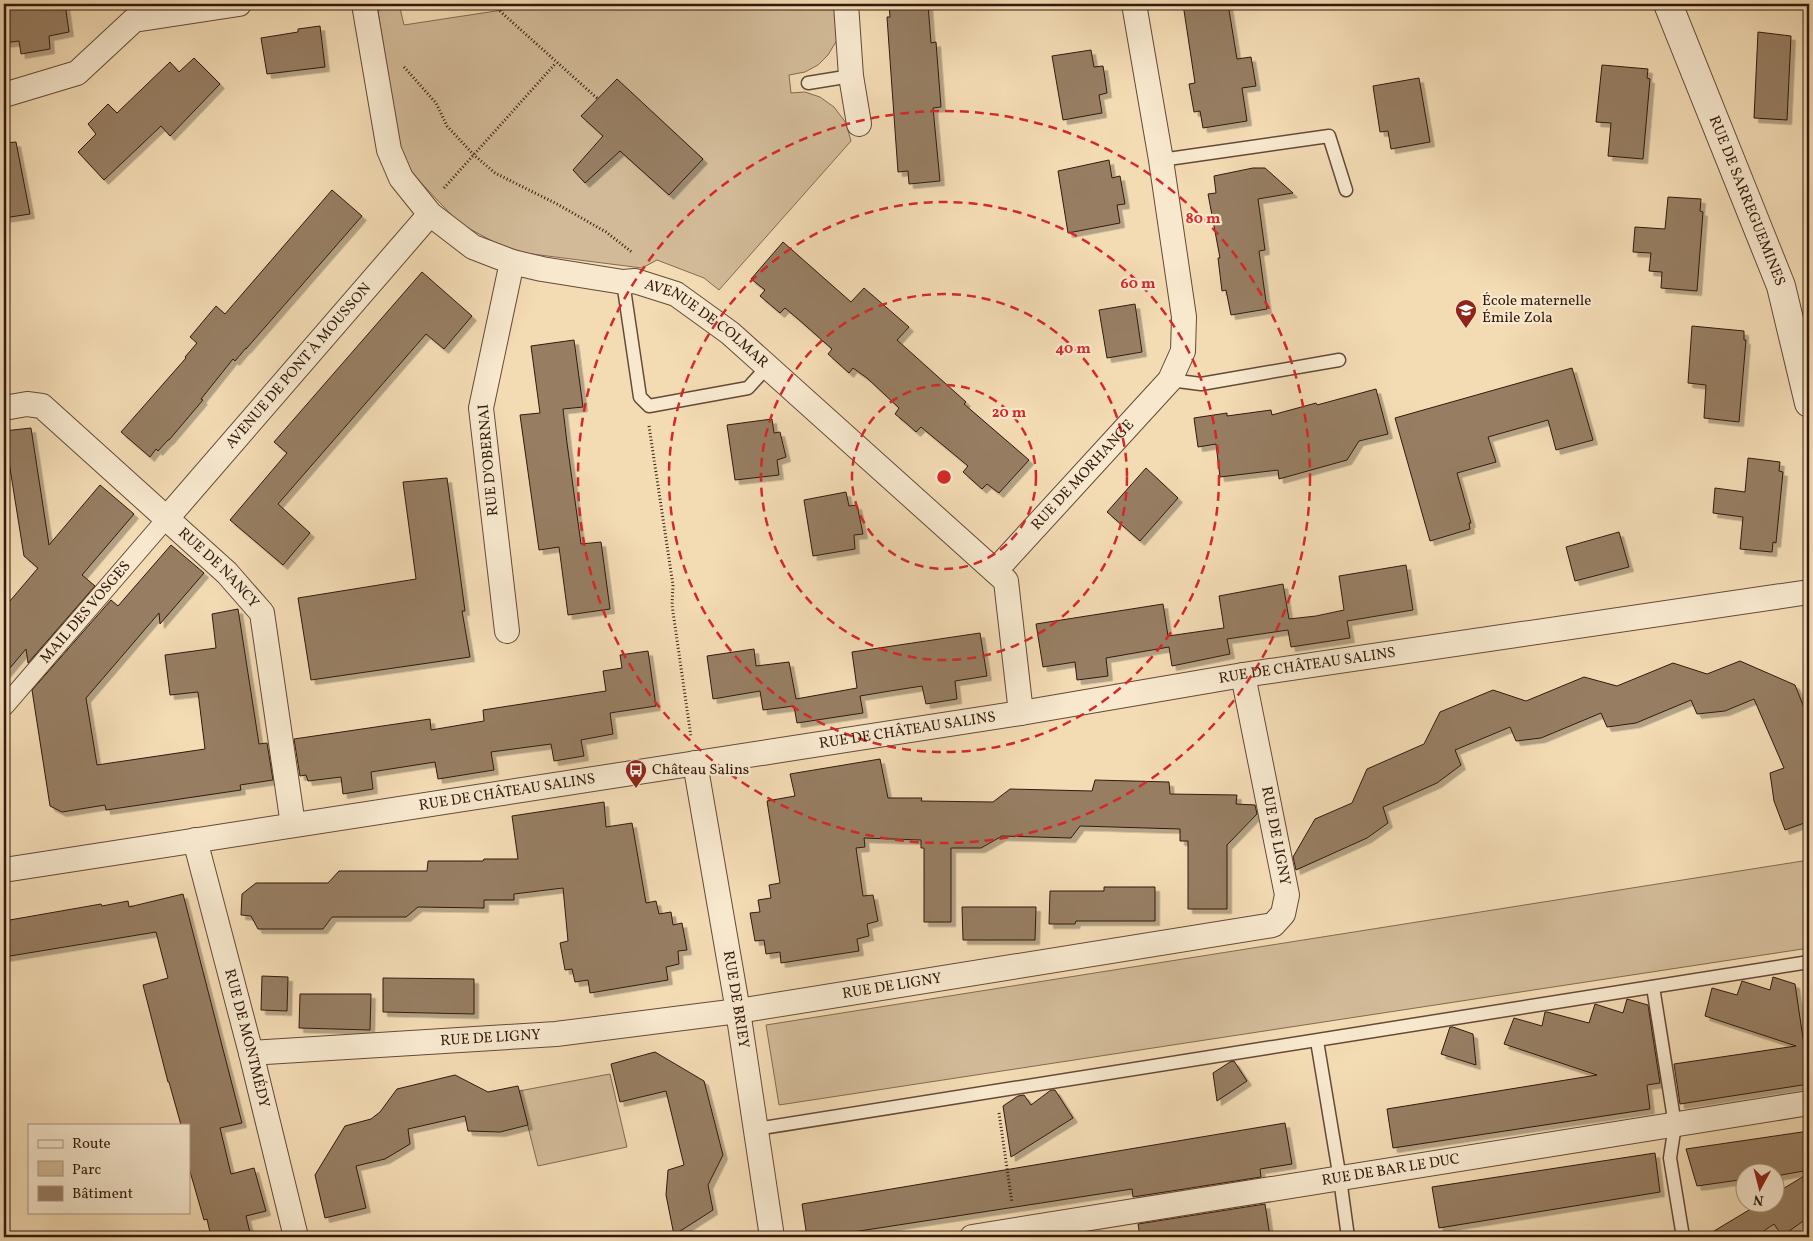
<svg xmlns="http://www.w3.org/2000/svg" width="1813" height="1241" font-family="Vollkorn,serif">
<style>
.green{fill:#d2ba98;stroke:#826a52}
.building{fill:#977e64;stroke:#33190d;filter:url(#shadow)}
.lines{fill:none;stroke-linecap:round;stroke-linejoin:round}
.service-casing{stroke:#634a37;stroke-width:15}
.pedestrian-casing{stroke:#634a37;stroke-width:20}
.minor-casing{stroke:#634a37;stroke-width:26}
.tertiary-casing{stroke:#634a37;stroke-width:30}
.path{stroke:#33190d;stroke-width:3;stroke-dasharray:1 2.5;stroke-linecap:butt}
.service{stroke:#f7e8ce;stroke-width:12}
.pedestrian{stroke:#f7e8ce;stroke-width:18}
.minor{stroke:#f7e8ce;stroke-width:24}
.tertiary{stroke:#f7e8ce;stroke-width:28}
.ring{fill:none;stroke:#d62828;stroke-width:2.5;stroke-dasharray:9 6}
.labels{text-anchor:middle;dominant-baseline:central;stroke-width:4.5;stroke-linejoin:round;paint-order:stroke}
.street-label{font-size:15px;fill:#33190d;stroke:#f7e8ce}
.poi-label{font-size:15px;fill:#33190d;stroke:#f7e8ce;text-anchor:start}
.centre{fill:#d62828;stroke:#f7e8ce;stroke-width:2.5}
.ring-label{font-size:15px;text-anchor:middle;font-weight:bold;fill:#d62828;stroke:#f7e8ce;stroke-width:4.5;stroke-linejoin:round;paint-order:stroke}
</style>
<defs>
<filter id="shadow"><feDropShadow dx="4.5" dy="4.5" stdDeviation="0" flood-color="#0004"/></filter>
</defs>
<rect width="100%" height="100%" fill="#f3dbb4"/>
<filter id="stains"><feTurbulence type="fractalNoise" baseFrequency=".004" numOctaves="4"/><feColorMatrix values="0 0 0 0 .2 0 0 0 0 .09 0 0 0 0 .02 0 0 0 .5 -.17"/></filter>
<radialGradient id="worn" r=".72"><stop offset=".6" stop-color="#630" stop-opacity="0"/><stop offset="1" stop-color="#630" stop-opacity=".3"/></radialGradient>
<g class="green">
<path d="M392,4h7l5,21 138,-21h295v36l-9,15 -10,10 -13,7 -16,3 2,18 14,-1 15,5 14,10 12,16 5,18 -132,149 -15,-12 -47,-18 -15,8 -118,-15 -30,-11 -35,-19 -50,-53 -7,-18 -7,-31 -17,-110z"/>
<path d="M1809,860v88l-1030,157 -13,-80z"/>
<path d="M610,1074l17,73 -89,19 -19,-75z"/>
</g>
<g class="building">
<path d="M4,4h61l4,28 -20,4 1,13 -29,5 -2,-13 -15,2z"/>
<path d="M889,4h39l3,39 5,-1 5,65 -8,1 7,73 -31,3 -1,-13 -10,1 -9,-126 -2,-29h3z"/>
<path d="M1183,4h45l9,55 14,-2 5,29 -14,2 5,33 -44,7 -3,-17 -6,1 -5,-28 6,-1z"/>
<path d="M320,26l5,41 -58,7 -6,-36 37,-6v-3z"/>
<path d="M1758,32l33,4 -4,84 -33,-2z"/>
<path d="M1091,50l3,17 9,-1 2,13 2,14 -8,2 3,18 -39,7 -11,-64z"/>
<path d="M194,58l26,26 -50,52 -9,-10 -57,54 -26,-28 18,-18 -8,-10 20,-20 9,9 53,-51 9,10z"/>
<path d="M1602,65l46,4 -1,9 3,1 -7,80 -35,-3 3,-33 -15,-1z"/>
<path d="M1419,78l11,64 -39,7 -3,-18 -8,1 -7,-46z"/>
<path d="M617,79l86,80 -34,36 -49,-44 -35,32 -12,-13 30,-34 -22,-20z"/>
<path d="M16,142l14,72 -26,4v-75z"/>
<path d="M1109,160l3,18 8,-2 5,28 -8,1 3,18 -52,10 -10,-62z"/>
<path d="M1253,168h12l28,25 -35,6 7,51 -6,1 8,58 -36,6 -5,-25 -4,1 -4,-33h2l-12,-64 8,-1 -2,-17z"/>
<path d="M332,190l30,26 -116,133v-1l-11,13 -2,-2 -32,40 2,1 -34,40h-1l-10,11 -2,-2 -6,8 -29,-25 65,-74 -1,-1 12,-14 -7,-6 26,-31 9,8z"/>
<path d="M1668,197l33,2 -1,12 3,1 -6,79 -36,-3 1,-16 -13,-1 2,-18 -18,-1 2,-25 30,2z"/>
<path d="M783,242l68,60 13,-14 45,39 -12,13 69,62 -2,2 65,56 -30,33 -12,-9 -5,5 -19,-17 5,-6 -47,-39 -5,5 -10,-9 -11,-9 4,-6 -32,-30 -14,-10 -4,5 -21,-19 4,-5 -34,-30 -13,-11 -5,5 -20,-17 5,-6 -14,-11z"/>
<path d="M422,272l50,44 -28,33 -18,-15 -148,170 32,29 -27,32 -53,-45 57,-67 -13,-11z"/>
<path d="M1135,304l7,48 -35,6 -8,-48z"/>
<path d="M1692,326l52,5v9h2l-7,82 -35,-4 2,-33 -18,-2z"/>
<path d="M574,340l9,67 -20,2 4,34 14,101 20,-2 9,67 -42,6 -9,-68 -20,3 -19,-135 20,-2 -9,-67z"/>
<path d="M1572,368l21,72 -37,10 -8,-30 -60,17 8,25 -39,11 14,50h-2l1,6 -40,12 -35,-123z"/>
<path d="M1376,389l12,45 -29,7 -12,19 -68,19 -1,-9 -58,7 -4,-33 -18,3 -4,-29 33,-5v3l44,-6 1,5 44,-12 1,2z"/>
<path d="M772,419l2,14 6,-1 6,25 -9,3 2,15 -44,5 -8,-55z"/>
<path d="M31,428l18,117 51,-60 34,29 -52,61 13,11 -67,77 -2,-14 -22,26v-67l34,-40 -14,-12 -20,-125z"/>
<path d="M1748,458l32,4 -1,9 4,1 -7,71 -3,-1 -1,10 -32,-3 3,-32 -30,-4 2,-25 30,4z"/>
<path d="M1146,468l32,30 -38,43 -33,-29z"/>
<path d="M447,478l18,133h-3l8,46 -159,23 -13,-82 118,-19 -13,-97z"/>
<path d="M846,492l3,14 8,-1 6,29 -9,1 1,14 -42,7 -9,-56z"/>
<path d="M1619,532l10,35 -54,14 -9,-34z"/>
<path d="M171,545l33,28 -44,51 -1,-11 -73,85 11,67 108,-16 -7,-57 -28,3 -5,-40 51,-7 -4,-34 26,-5 21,135 8,-1 6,37 -33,5 1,5 -135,20 -1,-5 -43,7 -12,-6 -18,-116 79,-90 7,6z"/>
<path d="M1406,565l7,45 -66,11 3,17 -59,9 -3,-17 -61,9 3,15 -58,12 -3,-19 -63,11 2,18 -31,4 -2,-18 -32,5 -7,-43 127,-20 5,32 56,-8 -5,-32 64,-12 6,35 27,-3 28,-6 -5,-34z"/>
<path d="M980,633l7,43 -32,5 2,18 -31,5 -4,-18 -32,5 -30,5 3,17 -66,10 -3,-17 -31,4 -3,-19 -47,8 -6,-43 47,-7 2,17 33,-4 7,37 61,-11 -5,-36z"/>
<path d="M648,651l8,55 -46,7 3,21 -32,6 3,16 -30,5 -3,-17 -60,8 3,18 -56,9 -3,-17 -64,10 2,17 -30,5 -2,-17 -33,4 -2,-6 -6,1 -6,-37 136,-20 1,11 53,-9 -1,-11 123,-19 -3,-20 19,-3 -2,-13z"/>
<path d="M1740,661l55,24 14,35v108l-2,-6 -22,8 -11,-29 -4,-28 14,-5 -30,-69 -29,12 -28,3 -6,-14 -55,23 -29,4 -6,-14 -60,25 -25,3 -6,-14 -55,23 6,15 -24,18 -54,24 5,16 -21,15 -71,32 -3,-13 22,-38 37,-16 15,-34 57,-25 16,-32 53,-22 33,11 58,-24 33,9 56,-23 34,11z"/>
<path d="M880,759l8,39h34l-1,3 72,1 17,-13 82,2 3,-11 74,2 1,12 67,1 -1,9 19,1 2,9 -30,31v64h-39v-68h-8v-12l-100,-3 -9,12 -69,-2 -21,12h-30v74h-27v-74h-3v-8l-57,-2 1,9 -9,1 7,48 10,-1 5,26 -11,3 2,12 -12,3 2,12 -78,12 -1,-11 -14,2 -2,-14 -9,1 -5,-28 10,-1 -2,-12 13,-2 -2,-13 11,-2 -13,-82 28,-5 -5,-22z"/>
<path d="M604,802l2,25 26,-4 14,80 10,-2 3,13 12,-2 2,13 9,-2 5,27 -9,1 1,13 -13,3 2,13 -78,13 -2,-13 -13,2 -3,-13 -7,1 -5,-27 8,-2 -5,-53 -49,6v6h-30v8l-66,-1 -12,10h-74l-9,12h-65l-7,-13 -10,-1 1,-21 14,-11h72l11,-12h88l1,-10h55l1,-2h34l-6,-43z"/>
<path d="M1104,887h51v34h-79l-1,3h-26l1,-33h54z"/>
<path d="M183,894l59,229 -22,5 11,46 23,-6 12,43 -20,5 5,21h-40l-4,-18 -3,1 -15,-52v-43h-8l-12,-43h-1l-25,-97 25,-7 -12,-46 -152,25v-36l97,-17 1,2 26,-5 1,6z"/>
<path d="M962,907h74l-1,33h-72z"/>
<path d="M262,976l26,1 -1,34 -26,-1z"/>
<path d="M1773,977l22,7 9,61 5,-1v40l-129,20 -6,-40 122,-18 -91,-30 7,-28 25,7 5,-14 28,9z"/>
<path d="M383,978l91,1v35l-91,-2z"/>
<path d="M300,994h71l-1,36 -71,-2z"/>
<path d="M1627,999l21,6 12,78 -13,2 3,24 -257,39 -6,-39 210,-34 -93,-31 10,-26 28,8 3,-14h2l42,11 6,-19 28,9z"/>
<path d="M1450,1027h3l20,7 3,31 -35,-11z"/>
<path d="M655,1052l49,29 19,74 -15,30 5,25 -39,25 -8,-40 2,-25 16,-5 -18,-74 -46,11 -9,-38z"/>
<path d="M1234,1061l13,20 -30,20 -4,-28 17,-11z"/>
<path d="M455,1075l33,17 30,-6 10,39 -28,7 -32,-1 -3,-15 -57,13 2,15 -25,15 -29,7 10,42 -41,10 -10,-43 30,-49 26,-7 9,-7 17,-23z"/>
<path d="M1051,1090h4l18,28 -62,39 -8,-51 15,-10 6,-1 7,10z"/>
<path d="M1285,1123l7,41 -32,5 1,8 -128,20 -1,-8 -292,45 -33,3 -5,-33z"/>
<path d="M1809,1131v39l-33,6v-2h-30v5l-49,7 -11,-37z"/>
<path d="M1655,1153l5,39 -221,36 -7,-41z"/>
<path d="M1809,1173v44l-27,19 -8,-12 -19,13h-51l55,-33h17v-11z"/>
<path d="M1265,1204l5,33h-130l-2,-13z"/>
</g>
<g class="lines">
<g class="service-casing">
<g id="service">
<path d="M808,83l43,-7"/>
<path d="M1161,160l168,-24 17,54"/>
<path d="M623,282l17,115 9,9 99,-18 19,-21"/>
<path d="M1170,380l31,4 138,-24"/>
<path d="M1653,987l22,138 -5,33 13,79"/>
<path d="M1317,1041l23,138 8,58"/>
<path d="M756,1129l1053,-167"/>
</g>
</g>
<g class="pedestrian-casing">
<g id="pedestrian">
<path id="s1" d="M4,707l163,-189"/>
</g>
</g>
<g class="minor-casing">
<g id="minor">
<path id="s2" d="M364,4l25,146 12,28 29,36 43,33 39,15 30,7 81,13 12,-1 41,13 54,39 276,248 15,132"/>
<path d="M846,4l5,72 8,48"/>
<path d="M4,95l73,-22 57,-53 105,-16"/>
<path id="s3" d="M4,408l23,-4 15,2 185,167 35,40 31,212"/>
<path id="s4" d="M167,518l263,-304"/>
<path id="s5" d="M995,571l175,-191 13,-29 1,-34 -23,-157 -27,-156"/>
<path d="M507,631l-26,-223 31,-146"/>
<path id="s6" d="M695,763l43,248 34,226"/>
<path id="s7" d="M195,840l56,213 45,184"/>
<path id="s8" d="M4,870l1017,-157 222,-38 566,-83"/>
<path id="s9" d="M251,1053l305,-19 182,-23 535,-86 10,-11 4,-19 -44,-220"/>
<path id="s10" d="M972,1237l837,-134"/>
</g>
</g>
<g class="tertiary-casing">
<g id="tertiary">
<path id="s11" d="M1668,4l113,282 28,117"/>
</g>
</g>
<g class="path">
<path d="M492,4l106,95"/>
<path d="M404,67l32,36 11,23 27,29 21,18 62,31 49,28 27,21"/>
<path d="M444,188l111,-124"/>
<path d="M649,426l24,159 -1,20 19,132"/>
<path d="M999,1113l13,90"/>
</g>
<use href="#service" class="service"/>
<use href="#pedestrian" class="pedestrian"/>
<use href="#minor" class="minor"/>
<use href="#tertiary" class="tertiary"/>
</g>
<g class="ring">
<circle cx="944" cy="477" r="92"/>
<circle cx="944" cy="477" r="183"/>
<circle cx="944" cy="477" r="275"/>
<circle cx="944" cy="477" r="366"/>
</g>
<defs>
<g id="school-pin" transform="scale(1.125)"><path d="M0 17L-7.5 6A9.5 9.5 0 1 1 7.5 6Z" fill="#8f2418" stroke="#f7e8ce"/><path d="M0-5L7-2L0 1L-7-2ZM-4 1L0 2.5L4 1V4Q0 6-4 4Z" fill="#fff"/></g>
<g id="bus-pin" transform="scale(1.125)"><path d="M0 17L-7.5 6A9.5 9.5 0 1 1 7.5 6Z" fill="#8f2418" stroke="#f7e8ce"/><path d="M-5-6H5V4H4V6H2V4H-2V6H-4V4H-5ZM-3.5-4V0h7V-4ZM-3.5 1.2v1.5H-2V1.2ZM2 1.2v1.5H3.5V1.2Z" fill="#fff"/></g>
</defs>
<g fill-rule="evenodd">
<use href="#school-pin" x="1466" y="310"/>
<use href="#bus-pin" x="636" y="770"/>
</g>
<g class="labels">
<g class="street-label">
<text stroke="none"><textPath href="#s11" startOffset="212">RUE DE SARREGUEMINES</textPath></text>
<text stroke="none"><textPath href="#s2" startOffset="530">AVENUE DE COLMAR</textPath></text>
<text stroke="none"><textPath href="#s4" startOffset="201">AVENUE DE PONT À MOUSSON</textPath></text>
<text transform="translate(489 460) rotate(-95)">RUE D'OBERNAI</text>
<text stroke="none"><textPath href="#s5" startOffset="130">RUE DE MORHANGE</textPath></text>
<text stroke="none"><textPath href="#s3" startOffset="278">RUE DE NANCY</textPath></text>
<text stroke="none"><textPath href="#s1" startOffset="125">MAIL DES VOSGES</textPath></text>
<text stroke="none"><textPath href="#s8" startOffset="1319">RUE DE CHÂTEAU SALINS</textPath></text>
<text stroke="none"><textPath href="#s8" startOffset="914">RUE DE CHÂTEAU SALINS</textPath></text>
<text stroke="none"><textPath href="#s8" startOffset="509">RUE DE CHÂTEAU SALINS</textPath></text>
<text transform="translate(1275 836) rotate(79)">RUE DE LIGNY</text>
<text stroke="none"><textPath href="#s9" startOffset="645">RUE DE LIGNY</textPath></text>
<text stroke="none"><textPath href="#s6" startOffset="240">RUE DE BRIEY</textPath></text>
<text stroke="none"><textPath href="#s7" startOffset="205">RUE DE MONTMÉDY</textPath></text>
<text stroke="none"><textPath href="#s9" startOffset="240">RUE DE LIGNY</textPath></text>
<text stroke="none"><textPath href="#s10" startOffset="424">RUE DE BAR LE DUC</textPath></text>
</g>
<g class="poi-label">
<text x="1482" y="301">École maternelle<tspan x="1482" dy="17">Émile Zola</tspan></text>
<text x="652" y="770">Château Salins</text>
</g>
</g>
<circle cx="944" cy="477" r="8" class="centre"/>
<g class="ring-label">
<text x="1203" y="223">80 m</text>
<text x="1138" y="288">60 m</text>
<text x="1073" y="353">40 m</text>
<text x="1009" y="417">20 m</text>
</g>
<rect width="1813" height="1241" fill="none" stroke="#f3dbb4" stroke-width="20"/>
<rect x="5" y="5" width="1803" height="1231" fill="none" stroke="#33190d" stroke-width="2.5"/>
<rect x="10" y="10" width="1793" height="1221" fill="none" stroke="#33190d"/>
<rect x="28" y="1124" width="162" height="90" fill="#f7e8ce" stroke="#a99581"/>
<rect x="38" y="1140" width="25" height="8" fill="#f7e8ce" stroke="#a99581"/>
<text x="72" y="1148" font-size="15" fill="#33190d">Route</text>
<rect x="38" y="1161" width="25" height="15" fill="#d2ba98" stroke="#a99581"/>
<text x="72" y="1174" font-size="15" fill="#33190d">Parc</text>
<rect x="38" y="1186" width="25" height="15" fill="#977e64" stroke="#a99581"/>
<text x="72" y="1198" font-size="15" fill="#33190d">Bâtiment</text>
<g transform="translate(1760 1188) rotate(187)"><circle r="24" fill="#f7e8ce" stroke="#a99581"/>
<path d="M0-4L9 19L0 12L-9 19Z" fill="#8f2418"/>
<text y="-8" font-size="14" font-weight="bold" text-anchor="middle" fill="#33190d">N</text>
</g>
<rect width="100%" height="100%" filter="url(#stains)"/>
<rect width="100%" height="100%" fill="url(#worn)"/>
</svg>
